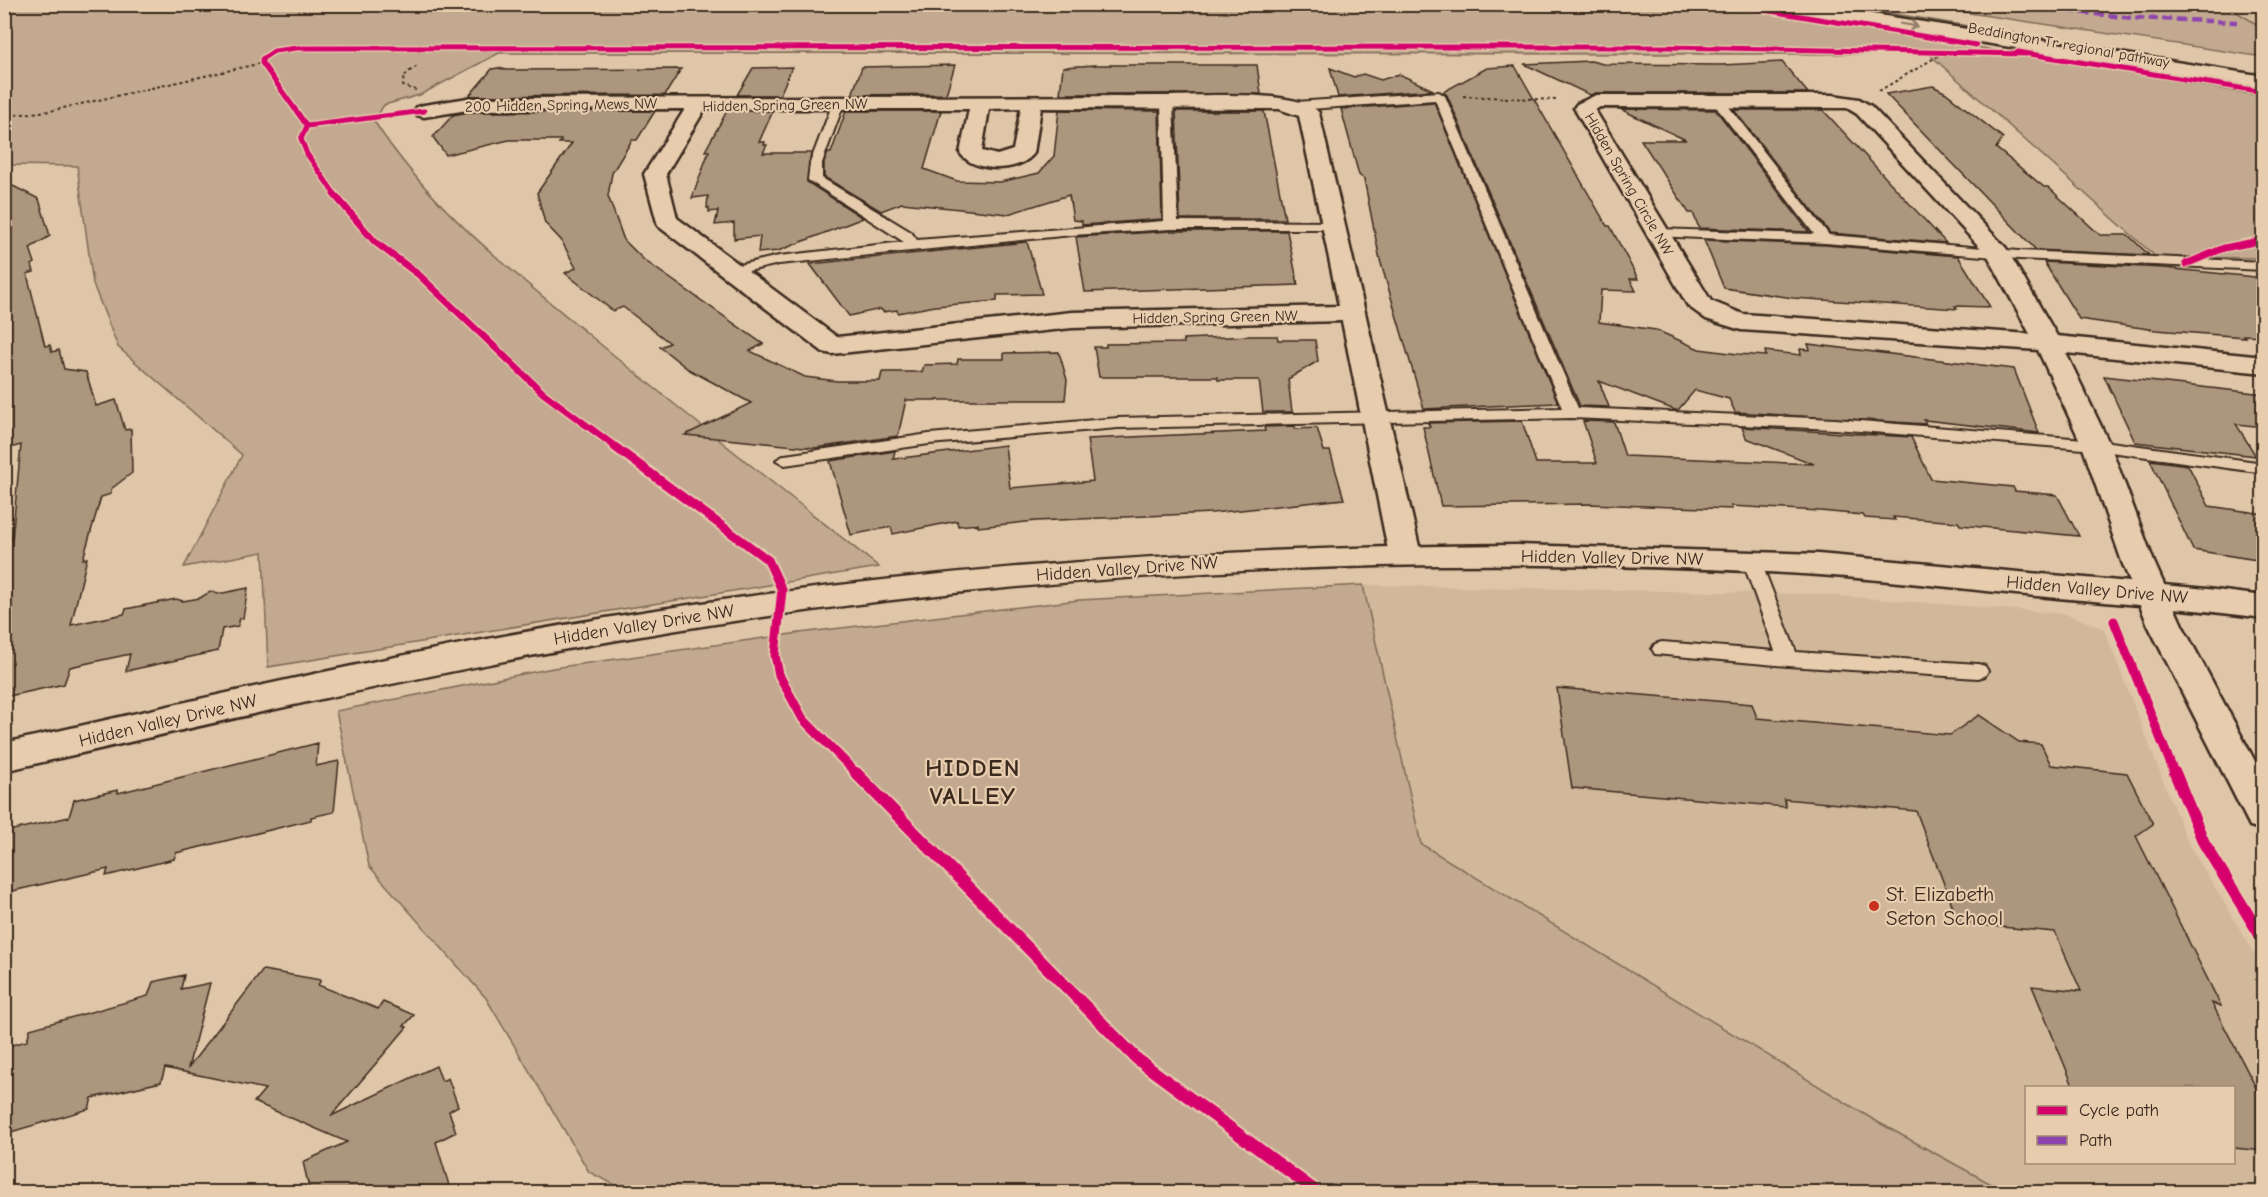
<svg xmlns="http://www.w3.org/2000/svg" width="2268" height="1197" font-family="'Comic Neue',sans-serif">
<style>
.built{fill:#d1b89b;fill-rule:evenodd}
.green{fill:#c2a98f;stroke:#7e6a56;stroke-width:1.5}
.building{fill:#ad967e;stroke:#3b2a1e;stroke-width:1.5}
.lines{fill:none;stroke-linecap:round;stroke-linejoin:round}
.service-casing{stroke:#3b2a1e;stroke-width:4}
.minor-casing{stroke:#3b2a1e;stroke-width:5}
.tertiary-casing{stroke:#3b2a1e;stroke-width:5}
.secondary-casing{stroke:#3b2a1e;stroke-width:5}
.path{stroke:#3b2a1e;stroke-width:2;stroke-dasharray:3 3;stroke-linecap:butt}
.service{fill:#e7ccae;fill-rule:evenodd}
.minor{fill:#e7ccae;fill-rule:evenodd}
.tertiary{fill:#e7ccae;fill-rule:evenodd}
.secondary{fill:#e7ccae;fill-rule:evenodd}
.quiet{stroke:#8e44ad;stroke-width:4.5;stroke-dasharray:9 4.5;stroke-linecap:butt}
.cycleway-far3-casing{stroke:#e7ccae;stroke-width:8}
.cycleway-far2-casing{stroke:#e7ccae;stroke-width:10}
.cycleway-far1-casing{stroke:#e7ccae;stroke-width:13}
.cycleway-casing{stroke:#e7ccae;stroke-width:16}
.cycleway-far3{stroke:#d6006c;stroke-width:5}
.cycleway-far2{stroke:#d6006c;stroke-width:7}
.cycleway-far1{stroke:#d6006c;stroke-width:9}
.cycleway{stroke:#d6006c;stroke-width:12}
.oneway{stroke:#917b66}
.poi-dot{fill:#c8321e;stroke:#e7ccae;stroke-width:2}
.labels{text-anchor:middle;dominant-baseline:central;stroke-width:4.5;stroke-linejoin:round;paint-order:stroke}
.far-street-label{font-size:15px;fill:#3b2a1e;stroke:#e7ccae}
.street-label{font-size:18px;fill:#3b2a1e;stroke:#e7ccae}
.near-poi-label{font-size:21px;fill:#3b2a1e;stroke:#e7ccae;text-anchor:start}
.district-label{font-size:24px;font-weight:bold;letter-spacing:1.5px;fill:#3b2a1e;stroke:#e7ccae}
</style>
<rect width="100%" height="100%" fill="#e0c6a8"/>
<filter id="ink" filterUnits="userSpaceOnUse"><feTurbulence type="fractalNoise" baseFrequency=".0167" numOctaves="2"/><feDisplacementMap in="SourceGraphic" scale="12" xChannelSelector="R" yChannelSelector="G"/><feConvolveMatrix kernelMatrix="1 2 1 2 8 2 1 2 1" color-interpolation-filters="sRGB"/></filter>
<g filter="url(#ink)">
<g class="built">
<path d="M2225,5h38v23z"/>
<path d="M1363,585l451,9 253,20 37,15 82,210 77,129v224h-257l-132,-72 -454,-276zM2026,1088h208v74h-208z"/>
</g>
<g class="green">
<path d="M1708,4l157,24 398,68 1,162 -108,-1 -227,-203 -1430,-1 -79,42 -36,10 -10,16c56,87 136,148 214,213 96,79 194,156 291,233l-611,100 -5,-115 -79,15 58,-112 -124,-108 -25,-63 -16,-118 -72,-1v-160z"/>
<path d="M1808,5h33l279,46 1,3z"/>
<path d="M1916,5h309l38,23v29z"/>
<path d="M1363,585l58,259 453,276 132,72h-1377l-40,-20 -103,-174 -117,-132 -33,-155 217,-43 246,-35 280,-33z"/>
</g>
<g class="building">
<path d="M1591,61l12,3 118,1 61,-3 26,31h-212l-6,2 -66,-31z"/>
<path d="M955,65l-9,29 -94,1 10,-28z"/>
<path d="M1097,65h160l4,29h-201l3,-27z"/>
<path d="M1515,66l92,160h3l28,53h-8l6,12 -35,-1 -2,32 57,8 43,19 39,5 28,2 -1,-5 36,4 -1,-6 10,1 -2,-6 206,25 25,64 -115,-13 2,4 -191,-12 -6,-13 -34,-9 -17,20h-3l-76,-29 10,26 -29,-1 -133,-311 -4,-3 44,-24z"/>
<path d="M792,67l-12,28h-43l16,-27z"/>
<path d="M498,68l9,2 174,-1 -16,26 -196,1 23,-27z"/>
<path d="M1330,68l24,9 9,-3 18,6 18,-6 34,16 -95,7z"/>
<path d="M1933,86l13,7 57,45 -7,10 48,39h4l52,48h28l21,20 -113,-5 -150,-156z"/>
<path d="M1434,102l124,301 -134,6 -44,-149 -16,-81 -5,-4 -18,-66z"/>
<path d="M1620,109l96,1 93,122 -110,-4 -6,-15h-4l-48,-73h45z"/>
<path d="M1059,110l100,1 3,108 -80,6v-4l-9,-1 -4,-25 -61,19 -106,-11 -21,8 -57,-34v-14l4,-10h3l15,-42h95l-17,58 33,12 43,1 39,-9 15,-17z"/>
<path d="M1734,110h89l123,133 -116,-10z"/>
<path d="M655,111l-18,29h-5l-20,33 -4,23 16,44 20,20 119,84 -13,7 55,26 32,4h43l2,-9h40l2,-7 33,-1 1,-5h46v-6l55,-1 8,28 -2,20h-159l-8,36 -83,12 -130,-13 66,-32 -63,-34 -28,-22 10,-4 -47,-36 -10,4 -48,-38 11,-5 -15,-28 -16,-17 -8,-30 35,-50h-13l2,-3h-52l-63,15 -13,-18 20,-22 15,-3z"/>
<path d="M727,111h46l-14,31h6l-1,3h3l-4,8h48l-4,29 56,36 -85,33 -20,2 2,-17 -26,3v-16l-19,2 3,-14 -9,1v-4h-2l1,-12 -16,2 17,-47h-4z"/>
<path d="M1176,111h88l21,108h-105z"/>
<path d="M4,185h7l28,14 11,37 -20,12 5,15 -3,2 2,7 -7,2 18,72 5,-1 2,7 7,-2 5,19 22,3 10,34 20,-6 9,30 6,-1 1,44 -21,16v5l-10,3 -18,62 4,-1 -16,67 53,-11 2,-5 50,-10 7,2 17,-3 11,-7 7,3 30,-6 -5,30h-3l-2,8 -16,3 -4,22 -92,20 4,-17 -60,13 -6,17 -60,13v-156l8,-2 9,-94 -11,3 -6,-27z"/>
<path d="M1171,231h116l11,54 -213,7 -9,-55z"/>
<path d="M1704,240l121,5 133,11 32,51 -35,-1 2,3 -164,-11 -69,-10z"/>
<path d="M1027,242l15,52 -45,1v6l-62,5 -37,7 -1,-3 -14,2 -2,-3 -32,7 -39,-52z"/>
<path d="M2044,262l120,6 100,10v58l-21,-1 2,2 -89,-7 -77,-11z"/>
<path d="M1251,336h26l1,4h37l3,21 -30,18 4,33h-29l-4,-32h-41v-3h-119l-5,-30h12v-3l78,-1 -1,-4z"/>
<path d="M2104,376l160,18v33l-28,-3 20,32 -121,-14z"/>
<path d="M1522,421l14,42h61l-14,-42 31,1 11,34 189,8 -68,-26 -4,-11 169,10 20,42 82,8 2,4 42,4 22,41 -119,-11 -2,-3 -65,-5 2,3 -30,-2 -2,-3 -43,-4 -89,-5 1,3 -144,-5 -147,2 -18,-79h7l-2,-4z"/>
<path d="M1295,426v3l22,-1 7,23h6l14,48 -132,14 -176,8 -58,6v-3l-20,2 -1,-5 -64,13 -2,-7 -40,8 -21,-74 65,-10 -2,8 112,-14 5,43 83,-7 -6,-42 178,-8 -1,-4z"/>
<path d="M2150,460l38,5 21,41 55,8v47l-71,-11z"/>
<path d="M1557,688l195,16 5,14 193,17 29,-20 40,27 22,2 10,21 76,8 26,51 -17,12 85,170 -9,-3 52,100v48l-30,-3v-60h-160l-42,-102 49,5 -26,-59 -96,-9 -43,-112 -132,-12 2,8 -214,-19z"/>
<path d="M318,743l-2,23 23,-5 -5,51 -23,5v3l-135,33 -2,6 -68,17 2,-7 -104,24v-61l65,-15 5,-17 44,-10v3z"/>
<path d="M263,970l58,10 -3,5 60,24 5,-7 31,13 -10,11 3,1 -76,89 105,-50 6,15 6,-3 10,28 -9,5 7,21 -20,10 15,50h-141l-7,-30 44,-20 -93,-40 11,-13 -100,-21 -4,14 -69,16 -3,11 -85,25v-87l23,-6 3,-12 118,-33 5,-14 31,-7 -3,14 29,-6 -22,85z"/>
</g>
<g class="lines">
<g class="service-casing">
<g id="service">
<path d="M1439,92l6,4 133,312 257,11 261,21 168,23v10l-168,-23 -261,-21 -263,-11 -454,10 -189,16 -144,21 -9,-5 9,-5 144,-21 189,-16 444,-10 -127,-308 -139,10 -6,-4 6,-4z"/>
<path d="M1167,98l6,4 5,119 156,1 5,1v6h-168l-99,6 -293,29 -48,11 -7,-4 2,-3 53,-12 125,-14 -96,-62 2,-17 24,-63 10,3 -22,60v15l89,54 6,8 247,-19 -3,-119z"/>
<path d="M1714,98h8l107,137 190,16 245,11v8l-245,-11 -194,-16 -173,-7v-6l5,-1 157,5 -100,-130z"/>
<path d="M1752,556l7,2 2,4 35,90 182,12 7,2 3,5 -3,5 -7,2 -190,-12 -133,-12 -3,-5 3,-5 7,-2 113,9 -32,-89 2,-4z"/>
</g>
</g>
<g class="minor-casing">
<g id="minor">
<path d="M1596,95h237l26,4 12,7 135,142 51,88 207,21v16l-198,-20 44,92 44,117 28,63 82,153v52l-14,-4 -102,-201 -26,-63 -40,-117 -44,-95 -297,-20 -35,-11 -18,-13 -114,-198 3,-4zM1600,107l247,1 10,6 131,142 42,78 -287,-20 -32,-13 -116,-191z"/>
<path d="M1167,96c30,0 136,-7 152,17l102,442 -5,7 -11,3 -11,-3 -5,-7 -47,-234 -270,7 -240,26 -9,-2 -165,-126 -14,-52 41,-65 -217,1 -44,7 -7,-2 -3,-4 3,-4 7,-2 44,-7zM1021,108l-8,42 -16,5 -15,-4 7,-42zM1041,108l238,1 20,7 40,190 -267,6 -235,25 -160,-119 -11,-44 39,-65h264l-9,44c14,20 60,20 74,0z"/>
</g>
</g>
<g class="tertiary-casing">
<path id="tertiary" d="M1517,545l301,9 389,35 57,7v22c-76,-10 -152,-15 -228,-22 -73,-7 -145,-16 -217,-21 -361,-23 -728,-7 -1085,46 -246,37 -487,94 -730,150v-28c201,-45 400,-92 602,-125 302,-50 605,-71 911,-73z"/>
</g>
<g class="secondary-casing">
<path id="secondary" d="M1766,4h44l454,72v12l-490,-79z"/>
</g>
<g class="path">
<path d="M416,90l-13,-4c-1,-11 6,-15 15,-20"/>
<path d="M1879,91l64,-38"/>
<path d="M1463,96l95,4"/>
<path d="M4,116l46,-5 212,-48"/>
</g>
<use href="#service" class="service"/>
<use href="#minor" class="minor"/>
<use href="#tertiary" class="tertiary"/>
<use href="#secondary" class="secondary"/>
<path class="quiet" d="M2001,4l133,14 103,4"/>
<g class="cycleway-far3-casing">
<g id="cycleway-far3">
<path d="M1728,4l248,41"/>
<path d="M2018,52l246,40"/>
<path d="M307,126l-45,-63v-4l12,-8 23,-3 1370,-1 360,7"/>
<path d="M336,196l-29,-42 -6,-15 6,-13 117,-15"/>
</g>
</g>
<g class="cycleway-far2-casing">
<g id="cycleway-far2">
<path d="M334,194l41,48 44,33 124,118 74,55"/>
<path d="M2186,264l38,-16 40,-8"/>
</g>
</g>
<g class="cycleway-far1-casing">
<g id="cycleway-far1">
<path d="M615,447l153,113 14,30 -7,65 4,20 24,44 55,56"/>
<path d="M2114,621l61,154"/>
</g>
</g>
<g class="cycleway-casing">
<g id="cycleway">
<path d="M856,773l281,286 180,133"/>
<path d="M2175,773l29,70 60,98"/>
</g>
</g>
<use href="#cycleway-far3" class="cycleway-far3"/>
<use href="#cycleway-far2" class="cycleway-far2"/>
<use href="#cycleway-far1" class="cycleway-far1"/>
<use href="#cycleway" class="cycleway"/>
</g>
<defs><path id="oneway-shaft" d="M-6 0H5M1.5-3L5.5 0L1.5 3" fill="none" stroke-width="1.6" stroke-linecap="round" stroke-linejoin="round" transform="scale(1.5)"/></defs>
<use class="oneway" href="#oneway-shaft" transform="translate(1909 25) rotate(9)"/>
</g>
<circle class="poi-dot" cx="1874" cy="906" r="6"/>
<g class="labels">
<g class="far-street-label">
<text transform="translate(2069 45) rotate(10)">Beddington Tr regional pathway</text>
<text transform="translate(561 105) rotate(-1)">200 Hidden Spring Mews NW</text>
<text transform="translate(785 105) rotate(-1)">Hidden Spring Green NW</text>
<text transform="translate(1629 184) rotate(60)">Hidden Spring Circle NW</text>
<text transform="translate(1215 317) rotate(-1)">Hidden Spring Green NW</text>
</g>
<g class="street-label">
<text transform="translate(1612 558) rotate(1)">Hidden Valley Drive NW</text>
<text transform="translate(1127 569) rotate(-4)">Hidden Valley Drive NW</text>
<text transform="translate(2097 590) rotate(5)">Hidden Valley Drive NW</text>
<text transform="translate(644 625) rotate(-9)">Hidden Valley Drive NW</text>
<text transform="translate(168 721) rotate(-13)">Hidden Valley Drive NW</text>
</g>
<g class="near-poi-label">
<text x="1886" y="894">St. Elizabeth<tspan x="1886" dy="24">Seton School</tspan></text>
</g>
<g class="district-label">
<text x="973" y="768">HIDDEN<tspan x="973" dy="28">VALLEY</tspan></text>
</g>
</g>
<rect width="2268" height="1197" fill="none" stroke="#e7ccae" stroke-width="24"/>
<rect x="12" y="12" width="2244" height="1173" fill="none" stroke="#3b2a1e" stroke-width="2" filter="url(#ink)"/>
<rect x="2025" y="1086" width="210" height="78" fill="#e7ccae" stroke="#a28b74" stroke-width="1.5"/>
<rect x="2037" y="1106" width="30" height="9" fill="#d6006c" stroke="#a28b74" stroke-width="1.5"/>
<text x="2079" y="1116" font-size="18" fill="#3b2a1e">Cycle path</text>
<rect x="2037" y="1136" width="30" height="9" fill="#8e44ad" stroke="#a28b74" stroke-width="1.5"/>
<text x="2079" y="1146" font-size="18" fill="#3b2a1e">Path</text>
</svg>
